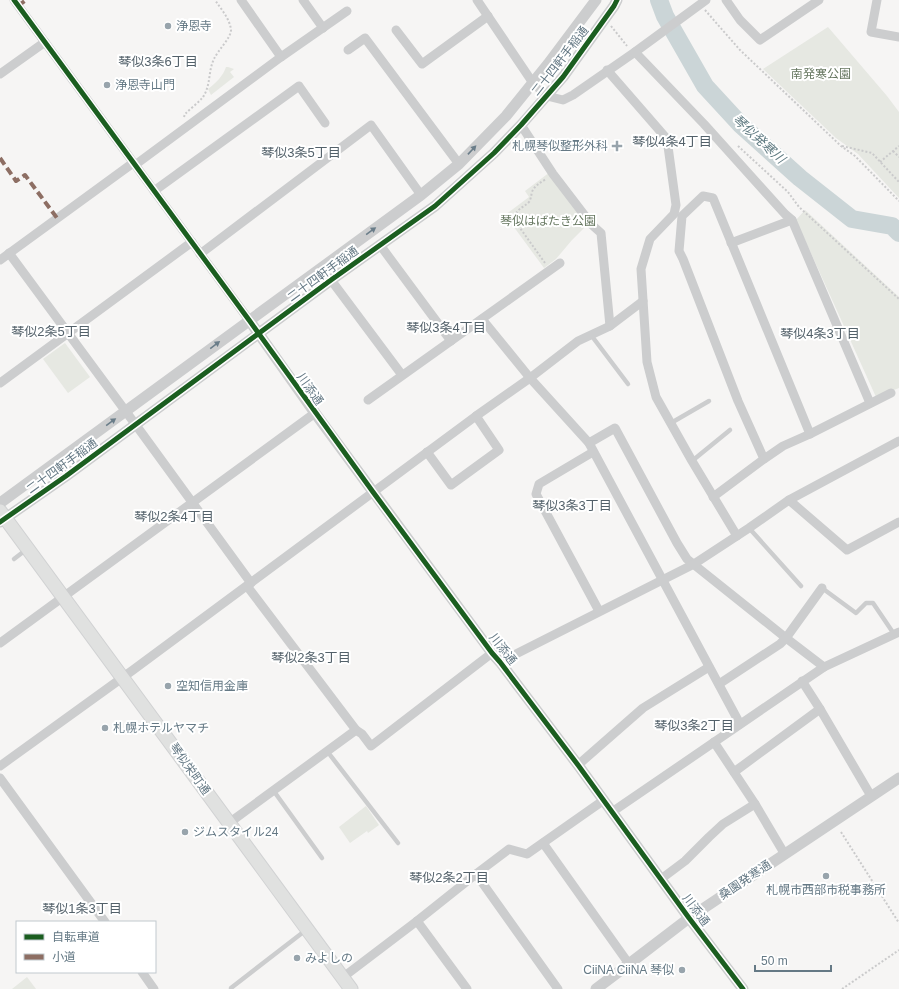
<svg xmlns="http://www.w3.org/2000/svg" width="899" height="989" font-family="Helvetica,'Noto Sans JP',sans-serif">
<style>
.green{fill:#e6e8e2}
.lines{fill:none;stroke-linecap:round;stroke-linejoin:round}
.river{stroke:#cbd5d7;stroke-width:18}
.secondary-casing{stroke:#d1d2d3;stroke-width:15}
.path{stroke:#cacacb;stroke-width:2;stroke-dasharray:2 2;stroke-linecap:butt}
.service{stroke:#cccdce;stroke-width:4.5}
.minor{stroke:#cccdce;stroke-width:9}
.tertiary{stroke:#cccdce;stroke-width:11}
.secondary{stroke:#e0e1e0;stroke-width:13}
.quiet{stroke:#8d6e63;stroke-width:4;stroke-dasharray:8 4;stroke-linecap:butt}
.cycleway-casing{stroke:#fff;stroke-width:8}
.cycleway{stroke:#1b5e20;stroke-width:5}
.oneway{fill:#6a7d89}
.poi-dot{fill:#98a4ac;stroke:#fff;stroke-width:1.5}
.labels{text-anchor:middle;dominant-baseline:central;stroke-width:4;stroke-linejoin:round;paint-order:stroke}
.poi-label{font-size:12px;fill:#657985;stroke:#fff;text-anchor:start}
.street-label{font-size:12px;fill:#657985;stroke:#fff}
.park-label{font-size:12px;fill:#667760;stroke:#fff}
.neighbourhood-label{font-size:13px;fill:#53616a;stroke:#fff}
.water-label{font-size:13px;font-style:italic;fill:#607b82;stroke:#fff}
</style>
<rect width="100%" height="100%" fill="#f6f5f4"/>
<g class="green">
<path d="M828,27l59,69 12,16v86l-41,-44 -22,-16 -73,-69z"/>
<path d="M226,67h2l6,2 -4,3 4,5 -23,18 -3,-6c8,-6 15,-13 18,-22z"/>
<path d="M550,172l37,53 -15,15 -16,19 -12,9 -39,-53 24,-18 -4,-6z"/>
<path d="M805,210l94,87v91l-23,9 -80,-177z"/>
<path d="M65,343l25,34 -22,16 -25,-34z"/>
<path d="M366,806l13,19 -11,8 -1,-2 -17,12 -11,-16z"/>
<path d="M27,977l9,12h-24z"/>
</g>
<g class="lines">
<path class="river" d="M659,0l6,16 40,70 35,38 60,54 52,41 40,7 7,7"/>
<g class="secondary-casing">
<path id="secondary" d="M0,511l351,478"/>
</g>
<g class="path">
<path d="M705,10l35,40 101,96 14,10 44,45"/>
<path d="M611,26l16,20"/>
<path d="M184,117l1,-3c5,-5 13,-11 18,-17 8,-12 5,-26 11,-38 4,-9 17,-21 17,-29 -1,-11 -10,-21 -16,-30"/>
<path d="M738,146l50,46 11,15 100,92"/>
<path d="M842,146l30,7 27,29"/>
<path d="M893,151l6,6"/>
<path d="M880,162l19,-16"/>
<path d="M545,263l-30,-42 -1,-3c3,-10 9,-10 15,-16 2,-3 2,-6 3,-10 2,-6 8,-9 14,-13"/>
<path d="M841,832l58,91"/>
<path d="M842,989l57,-39"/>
</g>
<g class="service">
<path d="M591,335l37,49"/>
<path d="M671,423l38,-22"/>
<path d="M692,461l38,-31"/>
<path d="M749,528l52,58"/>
<path d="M14,559l13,-10"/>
<path d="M822,588l34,25 10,-10h7l21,31"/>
<path d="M327,751l71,92"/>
<path d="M273,790l49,68"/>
<path d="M231,989v-1l75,-58"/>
</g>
<g class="minor">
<path d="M14,0l235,320"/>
<path d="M241,0l40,57"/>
<path d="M303,0l20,28"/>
<path d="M477,0l56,83 14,13 16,4 10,-5 62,-43 71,-52"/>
<path d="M726,0l14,20 20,20 59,-40"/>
<path d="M877,0l-6,32 28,5"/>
<path d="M396,30l26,34 66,-48"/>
<path d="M348,50l17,-12 94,126"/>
<path d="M635,52l69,72 81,90 7,6 78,183"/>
<path d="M607,70l60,69 9,66 -2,9 -24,25 -9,30 6,93 9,35 36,64 45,75"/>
<path d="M0,74l45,-32"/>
<path d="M521,125l32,49 39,51 9,8 9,93"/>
<path d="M135,165l146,-108 66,-46"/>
<path d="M154,191l145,-105 26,37"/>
<path d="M731,243l61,-23"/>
<path d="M380,245l71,96"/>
<path d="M9,253l132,179 110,151"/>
<path d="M200,254l171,-129 50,70"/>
<path d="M0,260l133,-97"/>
<path d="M331,280l71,95"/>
<path d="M482,319l48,59 59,65 151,281"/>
<path d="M0,383l192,-141"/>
<path d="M368,400l192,-137"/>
<path d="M589,443l26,-15 62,115 10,16 99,79 38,29"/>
<path d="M427,452l24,33 48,-35 -23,-34"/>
<path d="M593,452l-54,32 -3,10 63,117"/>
<path d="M764,459l-26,-58 -55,-142 -4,-8 3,-35 21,-20 10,2 97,236"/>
<path d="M713,497l51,-38 19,-13 27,-12 81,-41"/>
<path d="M789,500l58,50 52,-28"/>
<path d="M0,643l315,-230"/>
<path d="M500,662l194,-98 55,-36 40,-28 110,-59"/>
<path d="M802,681l18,28 51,87"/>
<path d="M719,684l61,-40 6,-6 36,-50"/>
<path d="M356,730l6,4 9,12 121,-93"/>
<path d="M714,742l41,62 29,49"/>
<path d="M578,765l65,-57 66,-41"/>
<path d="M0,766l133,-96 343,-254 54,-38 48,-37 32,-15 33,-25"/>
<path d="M734,772l86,-63"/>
<path d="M0,778l105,144"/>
<path d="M612,812l212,-145 75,-35"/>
<path d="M229,823l127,-93 -109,-144"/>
<path d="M543,843l86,121"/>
<path d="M476,874l33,-25 18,5 77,-54"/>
<path d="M661,879l24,-18 24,-24 14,-13 32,-20"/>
<path d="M417,921l50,68"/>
<path d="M142,972l12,17"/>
<path d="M342,978l75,-57 59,-47 82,115"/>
</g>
<g class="tertiary">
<path d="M249,320l66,93 177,240 8,9 78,103 111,153 54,71"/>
<path d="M0,503l421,-308 38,-31 47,-48 42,-52 48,-64"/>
<path d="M0,522l66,-46 265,-196 104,-74 59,-53 27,-28 42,-48 51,-71 3,-6"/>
<path d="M596,989l33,-25 60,-46 210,-140"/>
</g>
<use href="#secondary" class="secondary"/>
<g class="quiet">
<path d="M18,6l8,-6"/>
<path d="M0,158l16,23 9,-6 32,43"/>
</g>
<g class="cycleway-casing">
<g id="cycleway">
<path d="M14,0l235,320 124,172 119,161 8,9 78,103 111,153 54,71"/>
<path d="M0,522l66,-46 265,-196 104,-74 59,-53 27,-28 42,-48 51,-71 3,-6"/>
</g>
</g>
<use href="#cycleway" class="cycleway"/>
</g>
<defs><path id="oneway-solid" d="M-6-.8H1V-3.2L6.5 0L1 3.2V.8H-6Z"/></defs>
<g class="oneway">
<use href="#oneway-solid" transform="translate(472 150) rotate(-47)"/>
<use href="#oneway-solid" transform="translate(371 231) rotate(-36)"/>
<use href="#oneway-solid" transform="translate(215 345) rotate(-37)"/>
<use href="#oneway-solid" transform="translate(111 422) rotate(-36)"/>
</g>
<g class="poi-dot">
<circle cx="168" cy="26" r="4"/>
<circle cx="107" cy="85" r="4"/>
<path d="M615 140h4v4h4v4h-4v4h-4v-4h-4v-4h4z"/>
<circle cx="168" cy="686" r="4"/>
<circle cx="105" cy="728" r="4"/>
<circle cx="185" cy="832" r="4"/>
<circle cx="826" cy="876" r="4"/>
<circle cx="297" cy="958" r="4"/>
<circle cx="682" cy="970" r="4"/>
</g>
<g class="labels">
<g class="poi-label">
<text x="176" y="26">浄恩寺</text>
<text x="115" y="85">浄恩寺山門</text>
<text x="608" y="146" text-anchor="end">札幌琴似整形外科</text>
<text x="176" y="686">空知信用金庫</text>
<text x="113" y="728">札幌ホテルヤマチ</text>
<text x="193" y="832">ジムスタイル24</text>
<text x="826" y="890" text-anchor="middle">札幌市西部市税事務所</text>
<text x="305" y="958">みよしの</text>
<text x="674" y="970" text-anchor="end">CiiNA CiiNA 琴似</text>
</g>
<g class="street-label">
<text transform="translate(560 61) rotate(-52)">二十四軒手稲通</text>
<text transform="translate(323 274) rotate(-36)">二十四軒手稲通</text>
<text transform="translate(310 389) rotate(55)">川添通</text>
<text transform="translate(62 466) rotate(-36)">二十四軒手稲通</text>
<text transform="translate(503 649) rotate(52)">川添通</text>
<text transform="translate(190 769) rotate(54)">琴似栄町通</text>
<text transform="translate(745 880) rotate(-34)">桑園発寒通</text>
<text transform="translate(696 910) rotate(53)">川添通</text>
</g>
<g class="park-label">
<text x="821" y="74">南発寒公園</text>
<text x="548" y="221">琴似はばたき公園</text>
</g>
<g class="neighbourhood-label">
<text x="158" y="61">琴似3条6丁目</text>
<text x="672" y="141">琴似4条4丁目</text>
<text x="301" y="152">琴似3条5丁目</text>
<text x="446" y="327">琴似3条4丁目</text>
<text x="51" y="331">琴似2条5丁目</text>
<text x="820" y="333">琴似4条3丁目</text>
<text x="572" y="505">琴似3条3丁目</text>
<text x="174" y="516">琴似2条4丁目</text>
<text x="311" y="657">琴似2条3丁目</text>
<text x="694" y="725">琴似3条2丁目</text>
<text x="449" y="877">琴似2条2丁目</text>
<text x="82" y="908">琴似1条3丁目</text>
</g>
<g class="water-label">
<text transform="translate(759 139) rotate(42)">琴似発寒川</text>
</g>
</g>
<rect x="16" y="921" width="140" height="52" fill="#ffffff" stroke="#c1c9ce"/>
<rect x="24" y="934" width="20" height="6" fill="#1b5e20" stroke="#c1c9ce"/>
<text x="52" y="941" font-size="12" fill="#657985">自転車道</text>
<rect x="24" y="954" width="20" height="6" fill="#8d6e63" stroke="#c1c9ce"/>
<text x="52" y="961" font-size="12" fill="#657985">小道</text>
<path d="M755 965v6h76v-6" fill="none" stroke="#657985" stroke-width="2"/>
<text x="761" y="965" font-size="12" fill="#657985" stroke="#ffffff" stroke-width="3" paint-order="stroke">50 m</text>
</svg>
